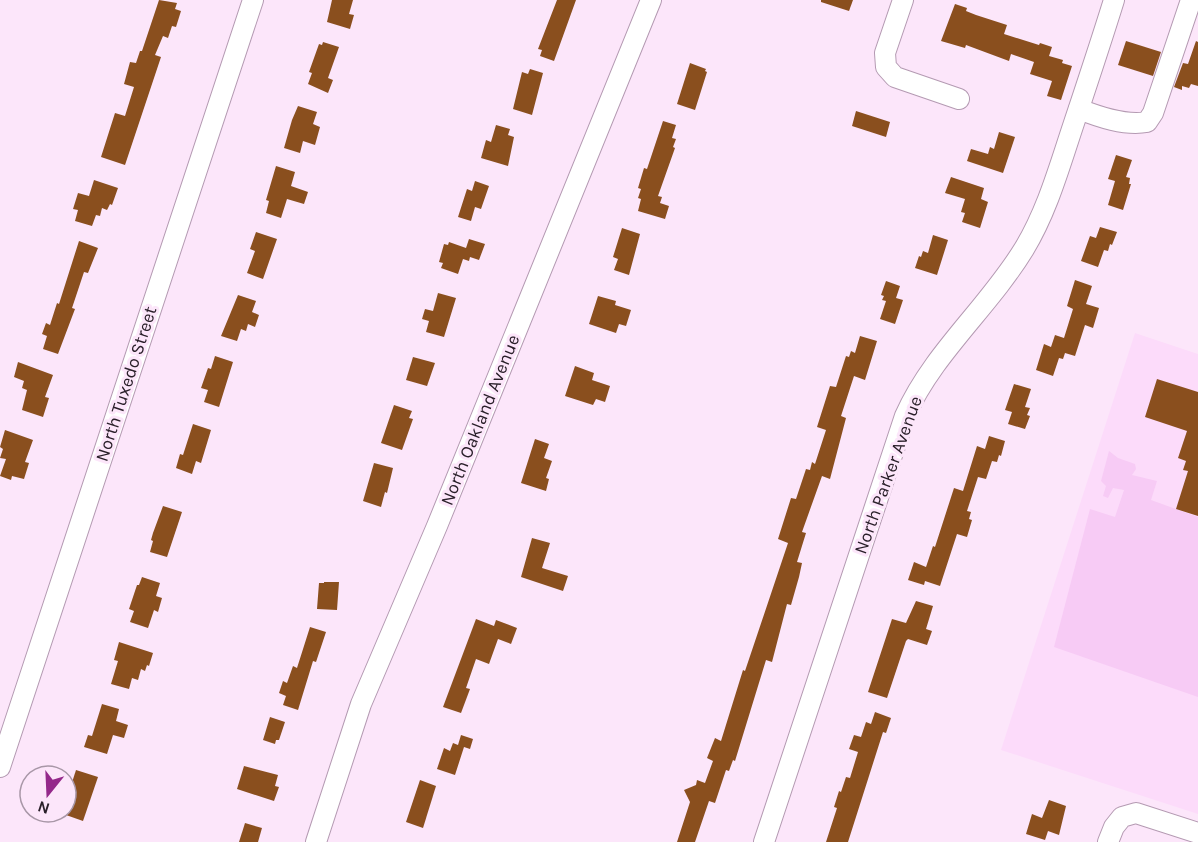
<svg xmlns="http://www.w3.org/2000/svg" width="1198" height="842" font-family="Karla,sans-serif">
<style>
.built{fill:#fcdbfa}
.green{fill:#f7cbf5}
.building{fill:#8a4f1e}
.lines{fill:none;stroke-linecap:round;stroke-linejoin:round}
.minor-casing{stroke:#b49ab2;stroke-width:22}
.minor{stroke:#fff;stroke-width:20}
.labels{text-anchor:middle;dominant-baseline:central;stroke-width:6;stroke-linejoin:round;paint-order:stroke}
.street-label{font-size:18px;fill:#2a202a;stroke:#fce6fa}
</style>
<rect width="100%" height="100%" fill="#fce6fa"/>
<path class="built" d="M1135,333l63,21v460l-197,-64z"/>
<path class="green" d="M1109,451l9,7 17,6 1,5 -4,6 25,6 -6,19 47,17v180l-144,-50 36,-138 25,8 9,-27 -11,-2 -5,10 -5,-2 3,-10 -5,-5z"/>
<g class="building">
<path d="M159,0l18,3 -2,6 6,2 -5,16 -4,-1 -4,12 -5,-2 -8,19 6,2 -36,108 -24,-8 14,-44 10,3 9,-29 -10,-3 6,-22 6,1 4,-12h2z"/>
<path d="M332,0h21l-4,14 5,1 -4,14 -23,-7z"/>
<path d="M557,0h19l-22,61 -14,-5 2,-6 -4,-1z"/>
<path d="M821,0h32l-4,11 -28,-9z"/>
<path d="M955,4l12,4 -1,3 10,4 31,10 -3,9 35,11 1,-2 12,4 -3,9 14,4 -1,3 10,3 -11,34 -14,-4 5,-15 -22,-7 4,-12 -23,-8 -2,7 -43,-16 -1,3 -24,-7z"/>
<path d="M1126,41l35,11 -8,24 -35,-11z"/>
<path d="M1196,41l2,1v44l-7,-2 -2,4 -7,-2v4l-8,-3 9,-24 5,1z"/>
<path d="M323,42l16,5 -11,31 5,2 -5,13 -20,-9 4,-11 -3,-1 10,-28 3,1z"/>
<path d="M690,63l16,6 -1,2 2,1 -12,38 -18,-6z"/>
<path d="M530,69l13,4 -11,42 -19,-6 9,-37 6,2z"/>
<path d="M298,106l19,6 -4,12 7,3 -5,18 -12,-4 -3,12 -16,-5 8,-28z"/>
<path d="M856,111l34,11 -4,15 -34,-11z"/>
<path d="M663,121l13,4 -4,13 4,1 -3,8 2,1 -17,48 4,1 -2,6 9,3 -4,13 -27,-8 3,-12 -3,-1 3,-9 -3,-1 6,-20 3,1z"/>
<path d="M496,125l14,4 -2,6 6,2 -6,29 -27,-8 5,-18 5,2z"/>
<path d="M999,132l16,5 -12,36 -36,-12 4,-12 17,5 2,-7 4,2z"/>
<path d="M1116,155l16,5 -6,17 4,1 -1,6h2l-8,26 -15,-5 7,-24 -7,-2z"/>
<path d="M276,166l19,6 -4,14 17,6 -4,12 -17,-5 -6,19 -15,-5 3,-12 -3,-1z"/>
<path d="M951,177l33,11 -3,11 7,3 -8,26 -18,-6 3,-9 -4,-1 4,-13 -20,-6z"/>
<path d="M94,180l24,8 -6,17 -2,-1 -3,6 -5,-2 -2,8 -4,-1 -4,11 -17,-5 3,-11 -5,-1 5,-16 11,3z"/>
<path d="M475,181l14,5 -8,23 -6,-2 -4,14 -13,-4 9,-28 5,2z"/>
<path d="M1100,227l17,5 -5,13 -2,-1 -2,7 -4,-1 -6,17 -17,-6 9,-25 6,2z"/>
<path d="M622,228l18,6 -11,41 -15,-5 4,-11 -5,-2z"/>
<path d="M256,232l21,7 -14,40 -16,-6 8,-22 -5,-2z"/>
<path d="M933,235l15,5 -11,35 -22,-7 4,-12 2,1 2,-6 5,2z"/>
<path d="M469,239l16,5 -6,16 -9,-3 -1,4 -6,-2 -5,15 -17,-6 2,-5 -4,-1 5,-18 4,1 1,-3 17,6z"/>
<path d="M79,241l19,7 -10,25 -4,-1 -12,36 3,1 -17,45 -15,-5 4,-13 -5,-2 4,-11 4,2 7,-22 2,1z"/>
<path d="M1075,280l17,6 -6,18 13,4 -6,20 -8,-3 -10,31 -10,-3 -2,6 -4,-1 -6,18 -17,-6 8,-26 7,3 4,-12 9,3 9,-29 -6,-3z"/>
<path d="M886,281l14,5 -4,12 7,2 -8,24 -15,-5 6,-18 -4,-1 2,-4 -3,-1z"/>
<path d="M438,293l18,5 -12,39 -18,-5 3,-11 -7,-2 3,-10 8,2z"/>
<path d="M238,295l18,6 -4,11 7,3 -4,12 -7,-3 -2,7 -5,-2 -4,12 -16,-5z"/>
<path d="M598,296l18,5 -1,4 16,5 -5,16 -7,-2 -3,9 -27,-9z"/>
<path d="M860,336l17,5 -12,39 -11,-4 -13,40 5,2 -16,61 -8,-3 -20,56 4,1 -9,29 5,1 -3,14 -8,28 -4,-1 -15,58 -6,-2 -31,101 -2,-1 -4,11 -3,-1 -11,33 -6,-2 -14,41h-18l13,-40 -6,-12 12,-5 1,-5 8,3 8,-22 -6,-3 8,-20 6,3 22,-71 2,1 43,-128 -10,-4 13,-41 5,1 10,-30 4,1 2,-8 3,2 11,-34 -9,-3 13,-41 6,1 10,-31 3,1 2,-6 4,2z"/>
<path d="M215,356l18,6 -14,45 -15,-5 4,-12 -7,-2 7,-20 3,1z"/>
<path d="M413,357l22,6 -8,23 -21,-6z"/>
<path d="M18,362l35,13 -8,22 4,1 -6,19 -21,-7 5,-20 -5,-2 2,-7 -10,-4z"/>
<path d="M575,366l19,7 -2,7 18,6 -5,16 -9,-3 -3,6 -28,-9z"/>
<path d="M1157,379l41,13v124l-22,-7 12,-38 -5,-1 3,-9 -8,-3 9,-27 -42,-14z"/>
<path d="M1014,384l17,5 -6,18 5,1 -3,7 3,1 -5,13 -17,-5 4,-12 -7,-2z"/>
<path d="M394,405l18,6 -3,7 4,1 -11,31 -21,-7z"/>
<path d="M193,424l18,6 -10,33 -5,-2 -4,13 -16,-6 4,-14 3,1z"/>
<path d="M5,430l28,10 -8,22 4,1 -5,16 -12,-3 -1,4 -11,-4 6,-17 -6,-1 3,-9 -3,-2z"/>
<path d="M989,436l16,5 -4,15 -2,-1 -2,7 -5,-1 -6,18 -8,-2 -11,34 4,1 -2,7 3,1 -5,17 -10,-3 -17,52 -15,-5 -1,4 -16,-5 6,-18 12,5 7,-21 2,1 19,-59 9,3 14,-45 8,3z"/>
<path d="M535,439l14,5 -5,14 8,3 -6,17 3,1 -3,12 -25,-8z"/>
<path d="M374,463l19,5 -6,25 -2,-1 -4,15 -18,-6z"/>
<path d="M163,506l19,6 -15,45 -17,-5 3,-11 -2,-1 2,-7z"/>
<path d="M532,538l18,5 -8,25 26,8 -5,15 -42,-14z"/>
<path d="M142,577l18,6 -4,13 6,2 -4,14 -4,-2 -6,18 -18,-6 4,-11 -5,-2 8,-24h2z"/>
<path d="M324,582h15l-2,28 -20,-1 2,-26h5z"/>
<path d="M916,601l17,5 -7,23 6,2 -5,14 -19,-6 -2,2 -19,57 -19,-6 24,-73 14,4z"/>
<path d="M476,619l18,7 2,-6 21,8 -6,16 -13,-5 -9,25 -13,-5 -10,29 4,1 -9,24 -18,-6z"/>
<path d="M310,627l16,5 -10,30 -3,-1 -15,49 -15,-5 3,-9 -7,-3 4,-12 4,2 6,-17 4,2z"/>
<path d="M119,642l34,11 -4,13 -2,-1 -2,6 -4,-2 -3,11 -6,-2 -3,11 -18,-5 7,-23 -4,-1z"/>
<path d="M102,704l17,5 -3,12 12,4 -4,13 -11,-3 -6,19 -23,-7 4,-12 4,1z"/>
<path d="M875,712l16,6 -5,15 -3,-1 -35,110h-22l11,-34 -3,-1 5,-16 2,1 5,-15 4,1 8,-26 -9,-3 5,-14 7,2 5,-15 5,2z"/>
<path d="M270,717l15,5 -6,18h-3l-1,4 -12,-4z"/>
<path d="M461,735l12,4 -3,10 -6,-2 -9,28 -18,-6 7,-21 6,3 3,-8 5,2z"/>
<path d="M244,766l34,9 -3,11 4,1 -5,14 -37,-12z"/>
<path d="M76,770l22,7 -15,44 -17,-6v-14z"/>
<path d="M420,780l16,6 -13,42 -17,-6z"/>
<path d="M1049,800l17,6 -7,29 -11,-4 -3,9 -19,-6 6,-20 10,4z"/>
<path d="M245,823l17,5 -4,14h-19z"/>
</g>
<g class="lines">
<g class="minor-casing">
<g id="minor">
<path d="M903,0l-18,53 1,14 9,10 64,22"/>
<path d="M1079,109c20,8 46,17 68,13l6,-9 38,-113"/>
<path d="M0,767l253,-767"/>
<path d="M316,842l45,-138 76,-178 214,-526"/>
<path d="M764,842l141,-426c28,-63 83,-108 119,-167 23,-38 35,-81 49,-123 14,-42 28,-84 41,-126"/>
<path d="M1108,842l6,-15 8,-10 14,-4 62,20"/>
</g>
</g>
<use href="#minor" class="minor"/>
</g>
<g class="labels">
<g class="street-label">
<text transform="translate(126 384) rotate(-72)">North Tuxedo Street</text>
<text transform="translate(480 420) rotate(-68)">North Oakland Avenue</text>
<text transform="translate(888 475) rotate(-70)">North Parker Avenue</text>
</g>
</g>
<g transform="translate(48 794) rotate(198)"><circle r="28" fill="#fce6fa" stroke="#a897a7" stroke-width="1.5"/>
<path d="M0-4.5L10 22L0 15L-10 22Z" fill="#94288a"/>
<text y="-9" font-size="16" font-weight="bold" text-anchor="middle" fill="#2a202a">N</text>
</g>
</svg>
